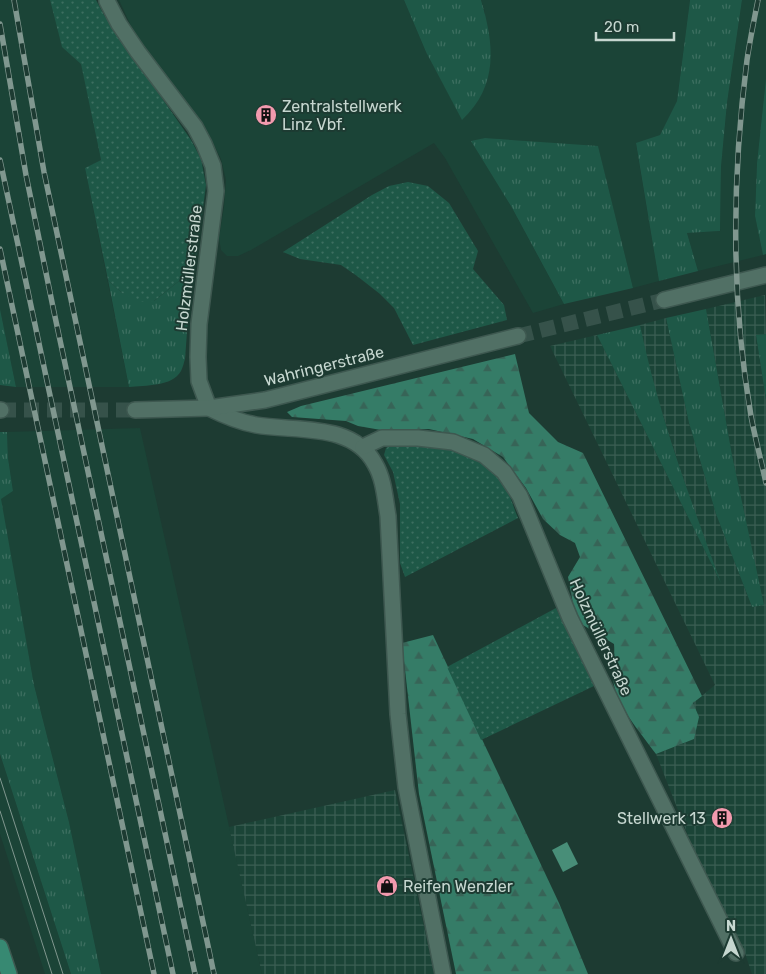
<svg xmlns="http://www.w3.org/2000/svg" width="766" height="974" font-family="Rubik,sans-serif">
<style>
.built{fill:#1b4437}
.industrial{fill:url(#industrial-grid)}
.grass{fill:url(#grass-tufts)}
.forest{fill:url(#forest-firs)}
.garden{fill:url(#garden-dots)}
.water{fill:#488e78}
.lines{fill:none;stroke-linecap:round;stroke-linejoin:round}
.minor-tunnel{stroke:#36524a;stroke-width:15;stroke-dasharray:15 8;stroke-linecap:butt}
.minor-casing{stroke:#3e5850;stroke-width:18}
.major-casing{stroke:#3e5850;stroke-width:18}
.minor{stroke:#517065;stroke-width:15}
.major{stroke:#378972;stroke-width:15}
.tram{stroke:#80978f;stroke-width:1}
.rail-casing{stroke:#80978f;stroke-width:5.5}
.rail{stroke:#1d3b32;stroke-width:4;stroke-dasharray:11;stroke-linecap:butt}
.labels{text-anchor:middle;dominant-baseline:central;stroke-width:4;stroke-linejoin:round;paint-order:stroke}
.poi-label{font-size:16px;fill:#c6d7d0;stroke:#1d3b32;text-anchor:start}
.street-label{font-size:16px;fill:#c6d7d0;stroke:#1d3b32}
</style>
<defs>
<pattern id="industrial-grid" width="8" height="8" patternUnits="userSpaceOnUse" patternTransform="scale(1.25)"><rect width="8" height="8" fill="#1b4437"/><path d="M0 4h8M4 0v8" fill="none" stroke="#3b5e53"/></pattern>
<pattern id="grass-tufts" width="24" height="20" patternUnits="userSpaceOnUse" patternTransform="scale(1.25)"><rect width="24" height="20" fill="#1e5847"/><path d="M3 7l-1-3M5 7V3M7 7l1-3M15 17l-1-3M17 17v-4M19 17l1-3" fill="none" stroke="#3d6f60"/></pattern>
<pattern id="forest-firs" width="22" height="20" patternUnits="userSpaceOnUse" patternTransform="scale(1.25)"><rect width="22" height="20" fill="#357c67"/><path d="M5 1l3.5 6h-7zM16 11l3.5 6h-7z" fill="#376457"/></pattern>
<pattern id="garden-dots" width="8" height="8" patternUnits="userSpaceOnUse" patternTransform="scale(1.25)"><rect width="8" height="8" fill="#1e5847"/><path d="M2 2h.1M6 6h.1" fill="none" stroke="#3d6f60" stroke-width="1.8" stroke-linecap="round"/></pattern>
</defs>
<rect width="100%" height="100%" fill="#1d3b32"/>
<g class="built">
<path d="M0,0h50l12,46 19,17 20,97 -16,8 44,219h-113l-16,-78z"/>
<path d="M119,0h285l22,52 36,67 23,-106 -4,-13h209l-13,101 -17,34 -24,9 23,137 -26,7 -35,-141 -113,-9 -13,4 39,64 53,98 -31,9 -88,-155 -11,-15 -183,107 -13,6h-11l-6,-6 -2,-12 5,-31 2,-27 -5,-21 -16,-32 -68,-88z"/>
<path d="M742,0h24v78l-9,85 -2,53 8,39 -65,16 -11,-38 33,-2 1,-64 6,-64z"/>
<path d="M140,428l122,546h-161l-32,-152 -35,-137 -34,-186 13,-8 -5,-33 -1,-26z"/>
<path d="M0,754l71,220h-26l-45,-140z"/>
</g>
<g class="industrial">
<path d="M765,295l1,39 -10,1 10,65v574h-14l-8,-24 -48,-94 -40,-102 38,-15 -1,-36 22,-18 -165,-339 47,-11 121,242 -30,-84 -39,-121 -9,-47 26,-7 23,105 27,91 36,93 11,-2 -31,-150 -26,-146z"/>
<path d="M395,790l39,184h-172l-33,-147z"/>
</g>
<g class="grass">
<path d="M404,0h77c13,44 18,85 -19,120l-36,-68z"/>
<path d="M690,0h52l-15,103 -6,64 -1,64 -33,2 11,38 -39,10 -23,-138 24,-8 17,-34z"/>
<path d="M766,78v176l-3,1 -8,-39 2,-53z"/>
<path d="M485,138l113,8 35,142 -69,16 -53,-98 -40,-65z"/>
<path d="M196,260l-5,18 -6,81c-1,3 -2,8 -4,12 -9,16 -36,14 -52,16l-21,-107 14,13 32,8 25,-20z"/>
<path d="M0,309l16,78 -16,-2z"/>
<path d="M706,309l26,146 32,150 -12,2 -36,-93 -27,-91 -23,-105z"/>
<path d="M640,325c18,88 50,173 81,258l-124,-248z"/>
<path d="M766,334v66l-10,-65z"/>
<path d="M0,432h7l1,26 5,33 -12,8 33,186 35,137 32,152h-30l-71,-220z"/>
</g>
<g class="forest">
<path d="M515,354l14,59 29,29 25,11 119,243 -9,7 6,14 -5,22 -38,15c-15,-21 -43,-52 -43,-78 0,-11 2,-21 1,-32l-31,-19 -9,-16 -6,-32 12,-20 -5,-14 -15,-8 -17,-16 -17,-31 -23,-31 -30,-18 -44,-10 -48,1 -23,-4 -12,-5 -54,-4 -5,-5 14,-6z"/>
<path d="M433,635l126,268 29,71h-132l-37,-180 -17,-151z"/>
</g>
<g class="garden">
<path d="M50,0h46l8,15 87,125 10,19 5,26 -10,75 -17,21 -25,20 -14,1 -18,-9 -14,-13 -23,-112 16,-8 -20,-96 -19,-17z"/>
<path d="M408,182l20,4 21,17 29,48 -5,18 31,36 3,15 -94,25 -19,-37 -14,-14 -23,-18 -16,-11 -41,-6 -17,-7 89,-57 17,-9z"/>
<path d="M395,444c41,1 80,4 107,39 8,9 11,24 16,35l-113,59 -5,-14v-59l-7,-32 -9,-17 2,-7z"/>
<path d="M556,608l38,78 -113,54 -34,-73z"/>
</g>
<path class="water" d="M567,842l11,22 -15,8 -11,-22z"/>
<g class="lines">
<g class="minor-tunnel">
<path d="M518,336l146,-36"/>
<path d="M1,410h134"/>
</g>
<g class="minor-casing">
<g id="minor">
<path d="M107,1l12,23 19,28 57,75 9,17 9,22 3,25 -17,133 -1,33 1,24 10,27c16,8 30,14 47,17 40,7 97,-3 119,39 9,15 10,35 13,52l10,198 8,73 37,187"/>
<path d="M664,300l102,-25"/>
<path d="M0,410h1"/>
<path d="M135,410l74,-2 56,-8 253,-64"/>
<path d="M363,447l19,-9h36l35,4 31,13 20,17 16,24 50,122 166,335"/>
</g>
</g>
<g class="major-casing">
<path id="major" d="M0,947l9,27"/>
</g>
<use href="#minor" class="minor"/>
<use href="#major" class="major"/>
<g class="tram">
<path d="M0,778l63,196"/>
<path d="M0,811l52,163"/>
</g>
<g class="rail-casing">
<g id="rail">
<path d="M14,0l30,172 170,802"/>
<path d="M758,0c-4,20 -8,40 -11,60 -15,117 -16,240 4,356 4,22 10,44 15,67"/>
<path d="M0,24l26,151 28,137 141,662"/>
<path d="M0,160l173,814"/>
<path d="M0,249l154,725"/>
</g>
</g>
<use href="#rail" class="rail"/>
</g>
<defs>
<g id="building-disc" transform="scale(1.125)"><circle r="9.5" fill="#f29aae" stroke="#1d3b32"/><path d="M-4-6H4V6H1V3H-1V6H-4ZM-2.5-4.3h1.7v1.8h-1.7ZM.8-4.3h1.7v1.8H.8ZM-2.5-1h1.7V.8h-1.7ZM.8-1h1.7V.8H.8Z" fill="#111"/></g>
<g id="shop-disc" transform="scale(1.125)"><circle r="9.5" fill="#f29aae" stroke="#1d3b32"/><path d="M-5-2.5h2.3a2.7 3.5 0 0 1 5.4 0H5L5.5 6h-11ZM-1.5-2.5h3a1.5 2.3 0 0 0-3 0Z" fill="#111"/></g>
</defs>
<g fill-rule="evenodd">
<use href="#building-disc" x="266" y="115"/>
<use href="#building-disc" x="722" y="818"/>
<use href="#shop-disc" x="387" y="886"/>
</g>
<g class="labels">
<g class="poi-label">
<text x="282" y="106">Zentralstellwerk<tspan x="282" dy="18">Linz Vbf.</tspan></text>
<text x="706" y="818" text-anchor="end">Stellwerk 13</text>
<text x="403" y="886">Reifen Wenzler</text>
</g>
<g class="street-label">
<text transform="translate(189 268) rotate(-83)">Holzmüllerstraße</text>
<text transform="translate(324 366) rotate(-14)">Wahringerstraße</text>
<text transform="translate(601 637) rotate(65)">Holzmüllerstraße</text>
</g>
</g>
<g transform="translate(731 939)" stroke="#1d3b32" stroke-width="4" paint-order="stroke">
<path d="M0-4L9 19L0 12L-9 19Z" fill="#c6d7d0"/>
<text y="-8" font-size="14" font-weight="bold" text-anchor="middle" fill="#c6d7d0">N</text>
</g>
<path d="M596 32v8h78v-8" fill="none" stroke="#c6d7d0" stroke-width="2.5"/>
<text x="604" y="32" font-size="15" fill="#c6d7d0" stroke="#1d3b32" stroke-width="4" paint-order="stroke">20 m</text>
</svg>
